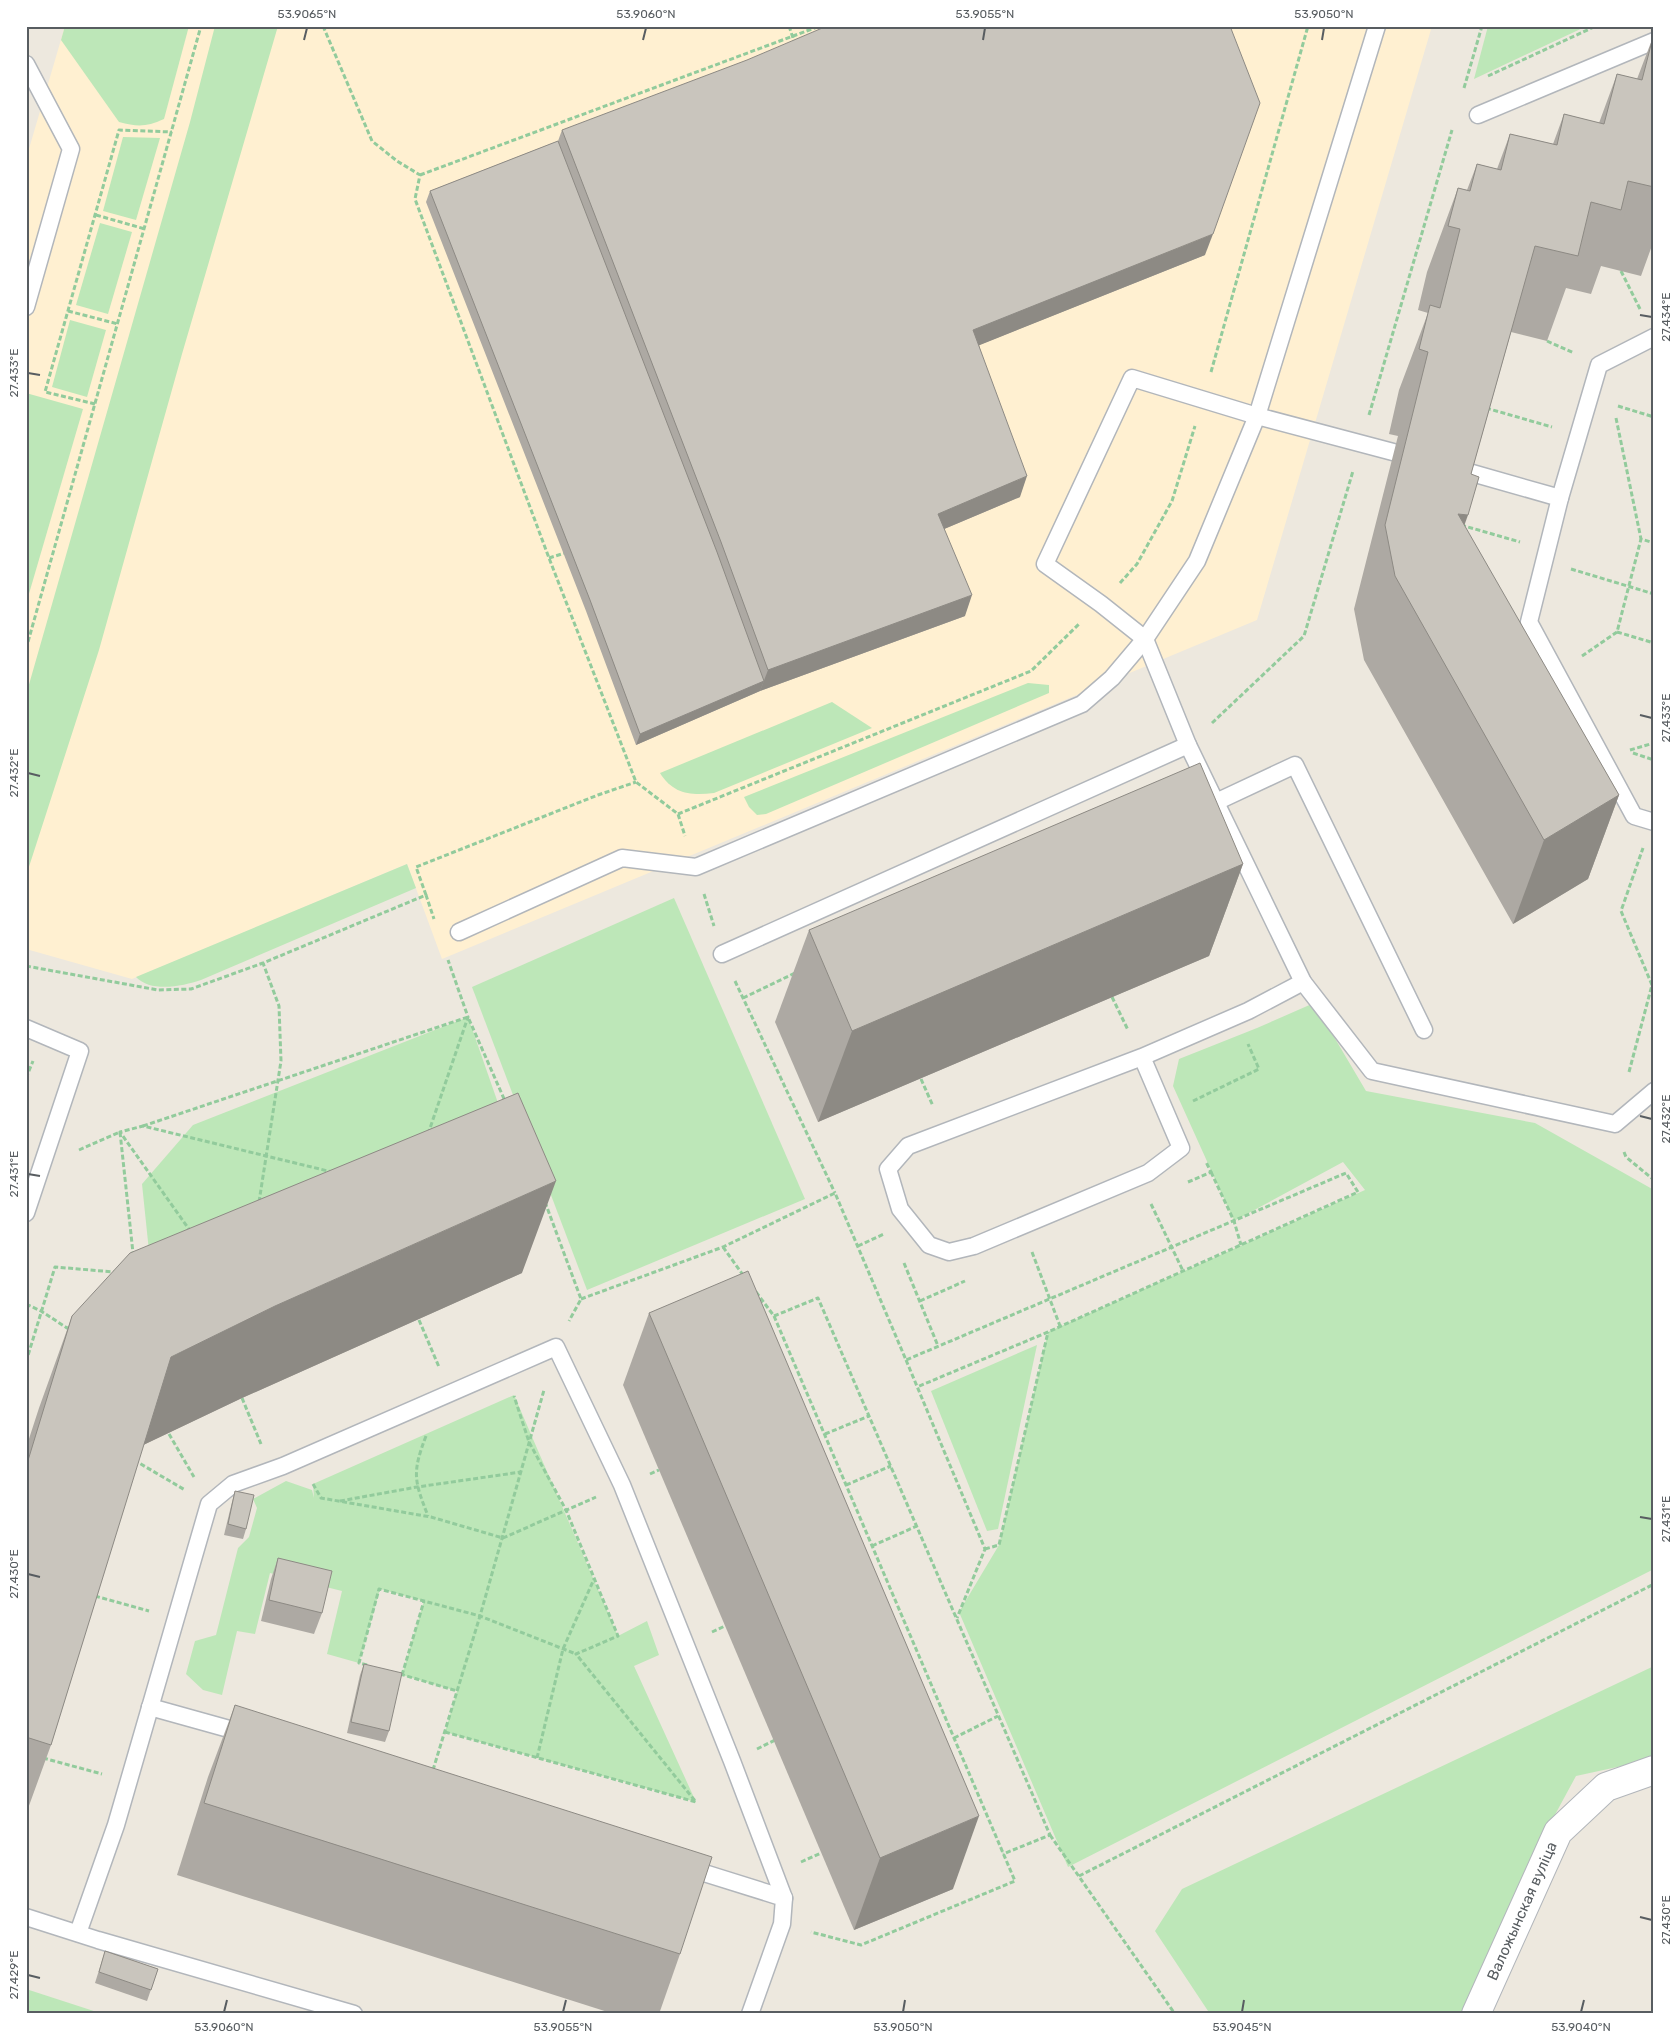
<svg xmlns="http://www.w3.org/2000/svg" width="1680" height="2040" font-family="Rubik,sans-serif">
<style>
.commercial{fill:#fff0d1}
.green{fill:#bde7b8}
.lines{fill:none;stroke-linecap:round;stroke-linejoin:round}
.service-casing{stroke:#b2b6bb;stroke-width:19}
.minor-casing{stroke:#b2b6bb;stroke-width:30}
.path{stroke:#92cb9c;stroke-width:3;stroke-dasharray:5 2.5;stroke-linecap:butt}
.service{stroke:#fff;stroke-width:16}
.minor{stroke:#fff;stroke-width:28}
.wall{fill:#ada9a3}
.shaded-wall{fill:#8d8a84}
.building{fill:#c9c5bd;stroke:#8d8a84}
.ticks{fill:none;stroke:#585d61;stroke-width:2}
.labels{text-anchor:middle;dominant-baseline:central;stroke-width:4;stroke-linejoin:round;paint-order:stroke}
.street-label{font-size:15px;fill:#585d61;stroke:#fff}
.neatline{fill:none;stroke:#585d61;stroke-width:2}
.ticks-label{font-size:12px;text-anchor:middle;fill:#585d61}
</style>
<rect width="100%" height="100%" fill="#ede8de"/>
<path class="commercial" d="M65,26h1367l-175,594 -815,339 -35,-95 -275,115 -106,-30v-790z"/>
<g class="green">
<path d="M65,26h124l-25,93c-18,8 -26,8 -45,3l-58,-82z"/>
<path d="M215,26h63l-96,328 -83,296 -73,226v-181l164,-573z"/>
<path d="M1488,26h99l-113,53z"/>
<path d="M123,137l37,1 -24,82 -33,-9z"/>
<path d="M100,223l32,9 -24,82 -32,-9z"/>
<path d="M70,320l36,10 -19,67 -35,-10z"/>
<path d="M26,393l57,16 -57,195z"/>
<path d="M1028,683l21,2v8l-283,121 -9,1 -8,-8 -5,-10z"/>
<path d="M832,702l40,26 -158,65c-23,3 -41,1 -54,-20z"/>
<path d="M407,864l9,24 -215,92c-18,6 -50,13 -65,-3z"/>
<path d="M674,898l131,301 -218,91 -115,-303z"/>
<path d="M1314,1003l52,88 169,32 119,67v379l-586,298 -109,-255 40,-67 49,-213 317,-142 -22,-28 -109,59 -61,-135 6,-27 78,-31z"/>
<path d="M468,1017l38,109 -354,154 -10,-96 51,-59z"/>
<path d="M1037,1345l-39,184 -11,2 -56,-140z"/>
<path d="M514,1395l104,241 29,-15 12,34 -25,11 62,136 -251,-70 12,-41 -55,-16 22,-74 -44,-12 -21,74 -32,-9 15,-63 -72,-18 -15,61 -18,-3 -15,64 -19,-5 -17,-16 9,-33 21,-6 22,-87 11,-11 8,-29 -4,-9 33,-18 26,9 2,8 -1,-14z"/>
<path d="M1654,1666v93l-78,17 -51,94 -49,144h-266l-55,-83 27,-42z"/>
<path d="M26,1989l77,25h-77z"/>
</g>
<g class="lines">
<g class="service-casing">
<g id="service">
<path d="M26,64l45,85 -45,158"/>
<path d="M1478,115l176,-74"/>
<path d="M1654,337l-55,28 -39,133 -31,124 105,194 20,6"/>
<path d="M1393,452l-136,-36 -125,-38 -87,186 56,40 44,35 43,106 115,237 69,89 243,53 39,-33"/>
<path d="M1465,471l95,27"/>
<path d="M1216,802l79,-37 129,265"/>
<path d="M459,932l163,-74 74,9 386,-163 30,-26 33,-39 52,-78 60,-145 120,-390"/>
<path d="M722,954l466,-209"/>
<path d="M26,1028l54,23 -54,162"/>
<path d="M1142,1057l-234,89 -20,23 12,40 29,36 20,7 25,-6 174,-73 33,-25 -39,-91 106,-46 55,-29"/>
<path d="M150,1707l97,27"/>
<path d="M685,1867l99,31 -2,26 -32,90"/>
<path d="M26,1917l72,23 256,74"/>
<path d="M78,1933l38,-108 93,-321 24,-20 50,-18 273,-119 66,138 110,276 52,137"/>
</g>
</g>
<g class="minor-casing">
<path id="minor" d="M1476,2014l82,-182 48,-45 48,-17"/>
</g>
<g class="path">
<path d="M323,26l49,115 25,20 23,14 -5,24 134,359 87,224 42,32 7,22"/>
<path d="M789,26l6,18"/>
<path d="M1488,76l108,-50"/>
<path d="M1464,88l18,-62"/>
<path d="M420,175l400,-149"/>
<path d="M96,215l49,14"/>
<path d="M1621,271l20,40"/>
<path d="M68,311l50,13"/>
<path d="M1547,341l27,12"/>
<path d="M1211,372l97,-346"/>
<path d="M95,404l-50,-12 74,-262 53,2"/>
<path d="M1618,406l36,11"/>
<path d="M1486,408l66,19"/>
<path d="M1369,415l83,-285"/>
<path d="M1616,418l25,121 13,4"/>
<path d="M1461,525l59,17"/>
<path d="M549,558l16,-5"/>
<path d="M1571,569l83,25"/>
<path d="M1120,583l17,-19 35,-63 23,-75"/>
<path d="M1617,632l37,11"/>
<path d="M26,649l175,-623"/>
<path d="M1582,656l35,-24 24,-93"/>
<path d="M1212,723l92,-87 49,-165"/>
<path d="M1630,750l24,-7"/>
<path d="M1633,753l21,7"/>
<path d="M678,814l353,-143 49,-48"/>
<path d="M704,894l10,32"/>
<path d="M426,895l-10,-28 182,-72 38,-13"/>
<path d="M26,966l132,24 33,-1 72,-26 163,-68 8,24"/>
<path d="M735,981l100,212"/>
<path d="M1112,997l16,33"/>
<path d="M743,998l52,-25"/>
<path d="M1629,1072l23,-87 -31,-74 22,-63"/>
<path d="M26,1078l7,-17"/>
<path d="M921,1079l12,27"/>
<path d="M1193,1101l66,-32 -11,-25"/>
<path d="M143,1126l325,-109 37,84"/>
<path d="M428,1134l40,-117 -20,-57"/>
<path d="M79,1150l41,-18 13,121"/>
<path d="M1624,1152l2,5 28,23"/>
<path d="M1211,1172l23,49 7,24"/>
<path d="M1188,1182l23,-10 -5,-10"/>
<path d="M259,1202l22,-141 -2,-55 -16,-43"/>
<path d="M545,1202l36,97 -12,22"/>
<path d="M1151,1204l32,67"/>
<path d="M191,1232l-71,-100 23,-6 189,46"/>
<path d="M858,1246l26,-12"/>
<path d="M723,1247l20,28"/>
<path d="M1032,1252l28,74"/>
<path d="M904,1263l34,83"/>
<path d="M756,1292l18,24 241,565 -154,64 -50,-13"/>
<path d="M581,1299l142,-52 112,-54 71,167 440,-187 12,19 -310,140 -131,55"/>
<path d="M920,1301l45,-20"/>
<path d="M26,1304l15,7 26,17 4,-1"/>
<path d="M774,1316l44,-18 232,537 -47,19"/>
<path d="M419,1320l20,47"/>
<path d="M906,1360l79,189 -28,69"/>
<path d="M26,1362l29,-95 59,5"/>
<path d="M242,1398l19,46"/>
<path d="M169,1434l25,43"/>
<path d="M825,1434l44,-18"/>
<path d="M426,1436c-14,37 -12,44 2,80"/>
<path d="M134,1460l51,30"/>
<path d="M650,1474l9,-4"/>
<path d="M313,1484l8,14 110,19 72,21 93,-41"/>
<path d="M846,1485l45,-19"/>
<path d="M340,1501l77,-14 104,-15"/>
<path d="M872,1546l45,-20"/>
<path d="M985,1549l14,-4 49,-213"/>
<path d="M95,1596l54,15"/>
<path d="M712,1632l13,-6"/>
<path d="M367,1665l-8,-2 20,-74 101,27 96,38"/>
<path d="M400,1674l57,17"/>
<path d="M402,1675l22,-74"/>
<path d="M445,1732l251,70 -120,-148 42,-18 -52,-126 -37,-68 -15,-46"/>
<path d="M954,1738l44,-22"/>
<path d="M757,1749l18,-9"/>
<path d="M43,1758l59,16"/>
<path d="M537,1758l26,-109 31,-70"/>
<path d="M433,1770l47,-154 64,-226"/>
<path d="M1050,1835l125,179"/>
<path d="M801,1862l20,-9"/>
<path d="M1079,1876l575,-292"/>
</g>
<use href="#service" class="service"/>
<use href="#minor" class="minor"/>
</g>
<g class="wall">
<path d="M1653,37h1v203l-13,36 -40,-10 -10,28 -25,-6 -19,53 -36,-9 -40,142 -7,52 155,269 -31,84 -75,45 -149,-264 -10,-51 44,-173 -9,-2 10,-44 29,-77 -10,-3 9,-38 31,-84 9,2 10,-26 20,5 13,-35 43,10 11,-30 35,9 18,-49 20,5z"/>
<path d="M562,130l643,125 -226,90 41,152 -76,32 21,87 -205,75 -124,54 -50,-134 -160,-409 4,-11 128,-50z"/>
<path d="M1243,864l-34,92 -391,166 -43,-100 34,-92z"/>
<path d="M522,1273l-280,125 -99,47 -92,300 -25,69v-366l13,-40 33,-92z"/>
<path d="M649,1313l304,576 -99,41 -231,-545z"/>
<path d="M235,1491l11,38 -3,10 -19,-4 8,-33z"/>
<path d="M278,1558l44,55 -8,21 -53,-13 10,-42z"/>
<path d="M364,1664l25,67 -4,11 -38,-9 13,-58z"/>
<path d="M235,1705l445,249 -21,60h-45l-437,-139 31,-98z"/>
<path d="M105,1951l53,18 -11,32 -52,-18z"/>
</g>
<g class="shaded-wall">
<path d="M1213,234l-8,21 -240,96 8,-21z"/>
<path d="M1027,476l-7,21 -90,38 8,-21z"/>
<path d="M1458,514l10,1 -30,85z"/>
<path d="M972,595l-7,21 -205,75 8,-21z"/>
<path d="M764,681l-4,10 -124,54 4,-11z"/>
<path d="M1619,795l-31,84 -75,45 31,-84z"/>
<path d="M1243,864l-34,92 -391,166 34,-91z"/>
<path d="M556,1181l-34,92 -280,125 -105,50 34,-91 104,-51z"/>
<path d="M979,1816l-26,73 -99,41 26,-72z"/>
</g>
<g class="building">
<path d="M827,26h403l30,77 -47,131 -240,96 54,146 -89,38 34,81 -204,75 -47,-128 -159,-412 185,-70z"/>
<path d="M1653,37h1v150l-26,-6 -7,29 -30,-8 -13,54 -43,-10 -64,228 8,3 -11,38 -10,-1 161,281 -75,45 -149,-264 -10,-51 43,-173 -9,-3 11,-44 10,3 20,-79 -12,-3 10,-38 12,3 7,-27 24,6 9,-36 47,11 7,-31 40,10 13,-50 25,6z"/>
<path d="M558,141l159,411 47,129 -124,53 -50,-134 -160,-409z"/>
<path d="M1200,763l43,101 -391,167 -43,-101z"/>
<path d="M518,1093l38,88 -281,125 -104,51 -120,388 -25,-8v-270l46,-151 58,-63z"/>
<path d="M748,1271l231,545 -99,42 -231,-545z"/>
<path d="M235,1491l19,4 -8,34 -18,-5z"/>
<path d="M278,1558l54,13 -10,42 -53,-13z"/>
<path d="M364,1664l38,9 -13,58 -38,-9z"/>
<path d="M235,1705l477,152 -32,97 -476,-151z"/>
<path d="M105,1951l53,18 -7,21 -52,-18z"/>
</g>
<path class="ticks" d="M304,40l3,-12M643,40l3,-12M983,40l2,-12M1322,40l2,-12M1640,315l12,2M28,373l12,2M1640,715l12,3M28,773l12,3M1640,1116l12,3M28,1174l12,2M1640,1517l12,2M28,1574l12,3M1640,1917l12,3M28,1975l12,3M224,2012l3,-12M563,2012l3,-12M903,2012l2,-12M1242,2012l2,-12M1581,2012l3,-12"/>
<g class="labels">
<g class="street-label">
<text transform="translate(1522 1911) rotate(-66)">Валожынская вуліца</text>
</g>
</g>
<rect width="1680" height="2040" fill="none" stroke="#ffffff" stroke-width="55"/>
<rect x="28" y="28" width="1624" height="1984" class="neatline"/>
<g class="ticks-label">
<text x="307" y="18">53.9065°N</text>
<text x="646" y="18">53.9060°N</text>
<text x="985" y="18">53.9055°N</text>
<text x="1324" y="18">53.9050°N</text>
<text transform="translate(1666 317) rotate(-90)" y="4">27.434°E</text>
<text transform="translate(14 373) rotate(-90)" y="4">27.433°E</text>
<text transform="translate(1666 718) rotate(-90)" y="4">27.433°E</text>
<text transform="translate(14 773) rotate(-90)" y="4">27.432°E</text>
<text transform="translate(1666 1119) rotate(-90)" y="4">27.432°E</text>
<text transform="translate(14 1174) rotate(-90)" y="4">27.431°E</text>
<text transform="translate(1666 1519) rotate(-90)" y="4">27.431°E</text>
<text transform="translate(14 1574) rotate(-90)" y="4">27.430°E</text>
<text transform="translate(1666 1920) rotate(-90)" y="4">27.430°E</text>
<text transform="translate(14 1975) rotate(-90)" y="4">27.429°E</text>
<text x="224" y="2031">53.9060°N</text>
<text x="563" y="2031">53.9055°N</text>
<text x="903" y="2031">53.9050°N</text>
<text x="1242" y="2031">53.9045°N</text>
<text x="1581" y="2031">53.9040°N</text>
</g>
</svg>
